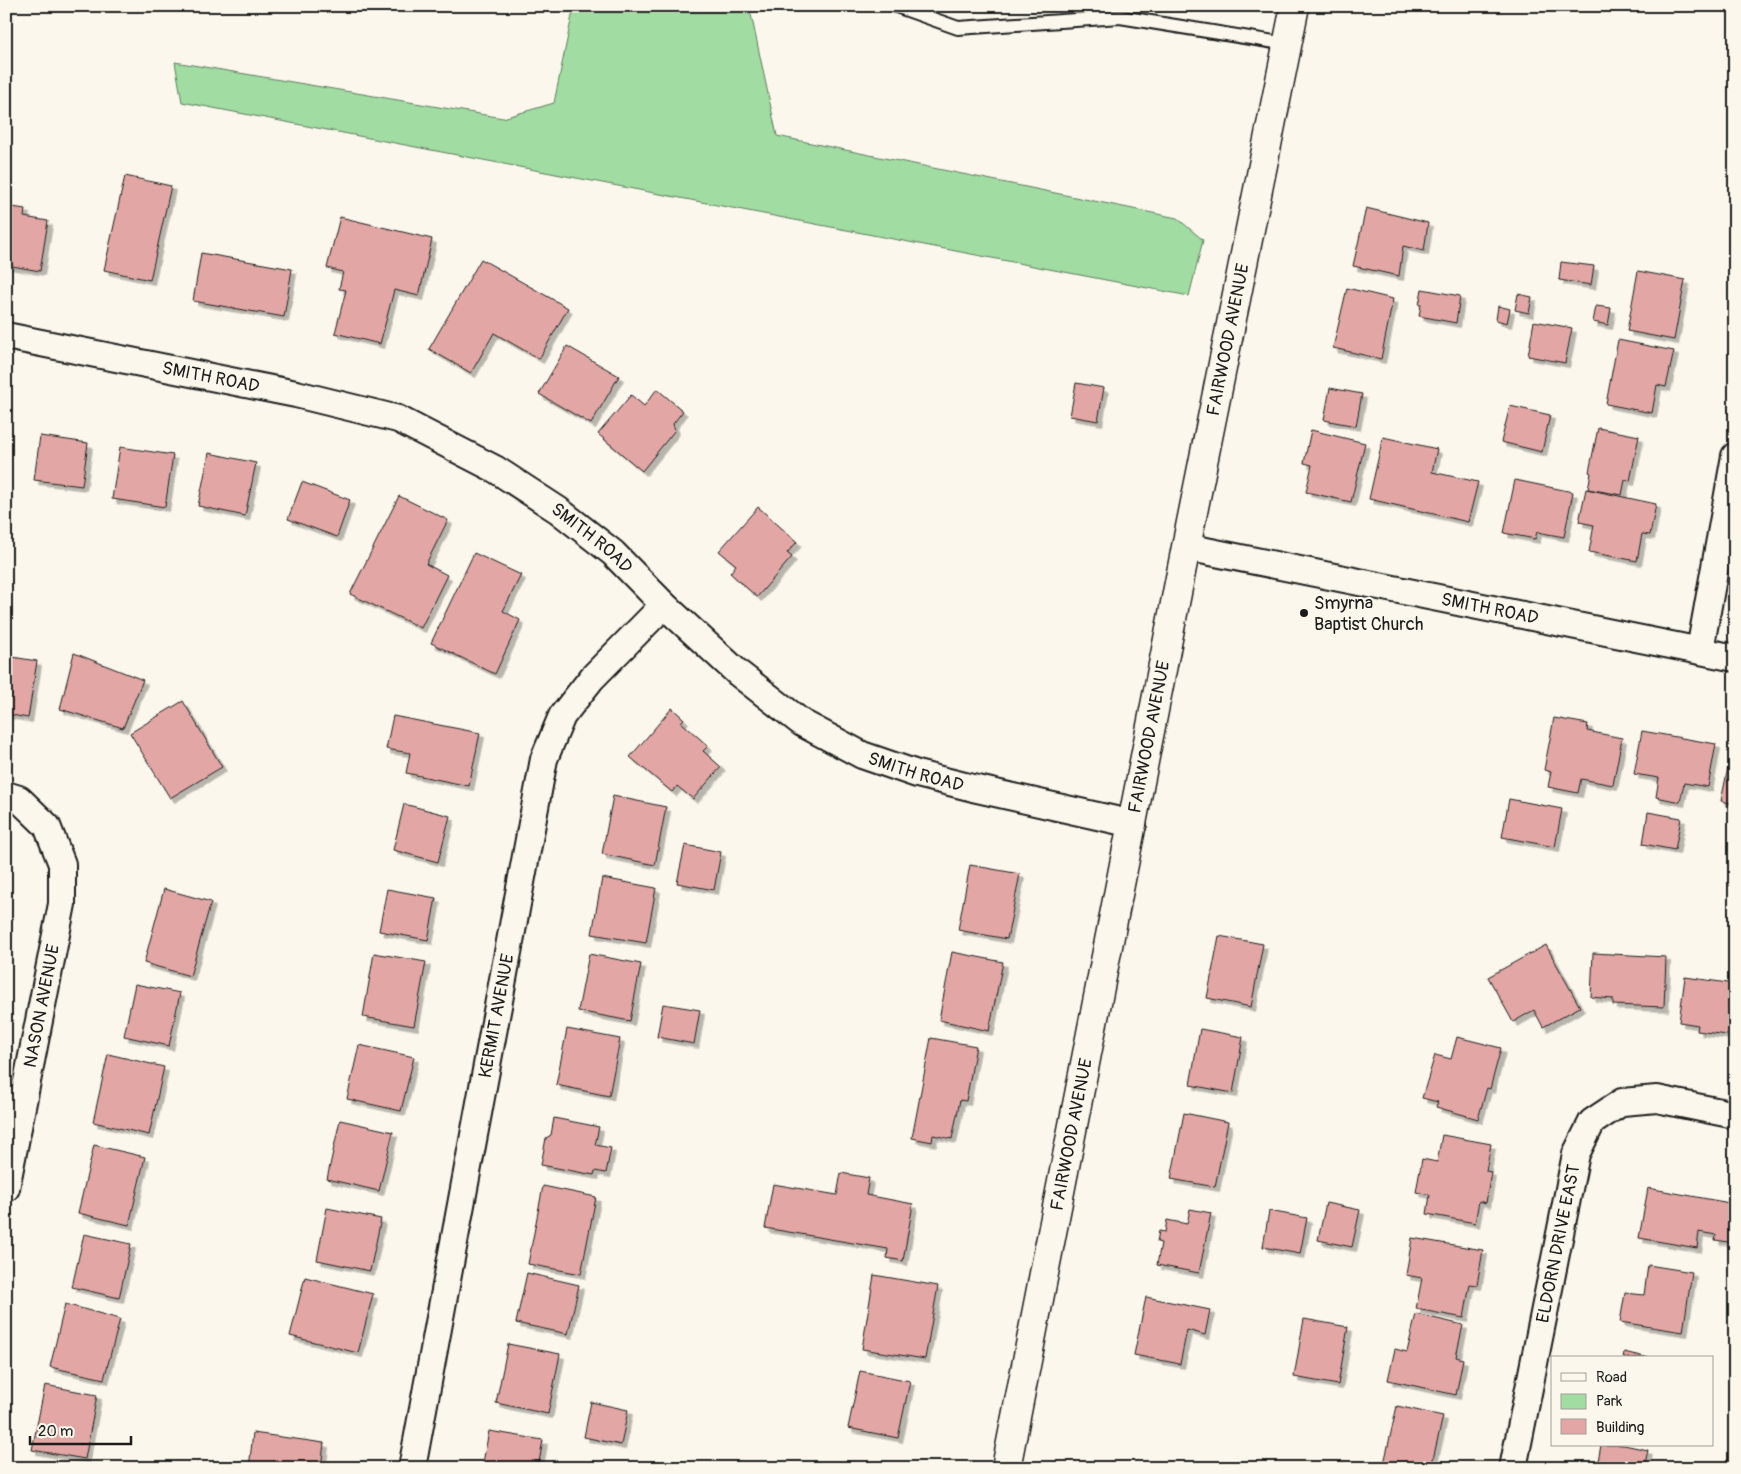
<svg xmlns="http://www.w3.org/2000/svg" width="1741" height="1474" font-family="Pangolin,sans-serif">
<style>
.green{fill:#a1dca2;stroke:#5e7c5f}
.building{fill:#e2a7a5;stroke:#1c1c1c;filter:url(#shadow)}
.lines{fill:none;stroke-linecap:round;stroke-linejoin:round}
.service-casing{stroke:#1c1c1c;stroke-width:16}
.minor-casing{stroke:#1c1c1c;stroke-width:30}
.tertiary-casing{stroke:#1c1c1c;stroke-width:31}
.service{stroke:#fbf7ec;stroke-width:12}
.minor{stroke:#fbf7ec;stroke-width:26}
.tertiary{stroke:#fbf7ec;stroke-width:28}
.poi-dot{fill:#1c1c1c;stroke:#fbf7ec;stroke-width:2}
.labels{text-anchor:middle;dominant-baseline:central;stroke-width:4;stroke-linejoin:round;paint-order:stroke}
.street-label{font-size:18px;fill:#1c1c1c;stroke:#fbf7ec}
.poi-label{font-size:18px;fill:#1c1c1c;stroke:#fbf7ec;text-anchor:start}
</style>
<defs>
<filter id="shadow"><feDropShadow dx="4.5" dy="4.5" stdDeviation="0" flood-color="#0004"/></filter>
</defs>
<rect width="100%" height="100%" fill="#fbf7ec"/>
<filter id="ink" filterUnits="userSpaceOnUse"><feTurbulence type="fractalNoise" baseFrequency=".02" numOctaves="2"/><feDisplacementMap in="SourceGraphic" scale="10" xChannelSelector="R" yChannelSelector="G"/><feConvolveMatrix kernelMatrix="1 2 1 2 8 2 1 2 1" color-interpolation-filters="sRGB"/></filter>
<g filter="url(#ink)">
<path class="green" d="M574,6h170l7,8 26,122 400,82 26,22 -14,56 -1007,-194 -7,-40 328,56 51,-15z"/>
<g class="building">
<path d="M125,176l46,10 -21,94 -46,-10z"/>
<path d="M6,206l19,3 -1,8 24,4 -8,50 -34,-6z"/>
<path d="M1366,208l62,15 -4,28 -21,-5 -4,30 -46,-10z"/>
<path d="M340,217l92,22 -13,57 -25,-6 -14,54 -45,-11 11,-43 -7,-1 4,-17 -16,-4z"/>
<path d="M201,253l91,16 -8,48 -91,-16z"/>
<path d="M481,259l87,49 -29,51 -45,-26 -23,40 -42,-24z"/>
<path d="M1561,262l33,4 -3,19 -32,-5z"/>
<path d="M1638,271l47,9 -11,60 -47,-9z"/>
<path d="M1347,288l46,11 -12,60 -48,-11z"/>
<path d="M1422,289l38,7 -4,27 -37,-7 2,-11h-2z"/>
<path d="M1518,294l14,3 -3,16 -14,-3z"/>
<path d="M1498,306l12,3 -3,14 -11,-3z"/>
<path d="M1596,306l15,2 -3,17 -15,-3z"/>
<path d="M1534,321l38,7 -7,35 -37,-7z"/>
<path d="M1618,340l56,11 -8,36 -9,-2 -5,28 -46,-9z"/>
<path d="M567,346l52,30 -28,48 -52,-30z"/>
<path d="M1076,383l28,5 -6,33 -28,-5z"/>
<path d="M1330,388l32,6 -6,32 -32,-6z"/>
<path d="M657,389l26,22 -10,13 2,6 -33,41 -44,-37 33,-39 13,11z"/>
<path d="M1510,406l40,9 -8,37 -41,-10z"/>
<path d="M1598,428l41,8 -9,45 -5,-1 -3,15 -34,-6 3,-16 -2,-1z"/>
<path d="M1311,430l54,13 -14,59 -45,-10 6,-27 -8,-2z"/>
<path d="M40,436l48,7 -6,43 -48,-6z"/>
<path d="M1383,437l54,12 -5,23 46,10 -10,40 -99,-23z"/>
<path d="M120,447l53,8 -8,52 -53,-8z"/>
<path d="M209,453l47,10 -11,53 -47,-10z"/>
<path d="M1515,480l58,12 -9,45 -27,-5 -2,7 -31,-6z"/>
<path d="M302,482l48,18 -13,37 -49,-18z"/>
<path d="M1586,489l70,15 -6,31 -8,-1 -5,27 -48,-9 5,-27 -15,-3z"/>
<path d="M399,496l49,24 -22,44 21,11 -26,53 -71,-34z"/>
<path d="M758,507l39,35 -10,11 5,4 -35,40 -27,-24 6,-8 -17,-14z"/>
<path d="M474,553l47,22 -18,36 17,9 -25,54 -64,-31z"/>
<path d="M74,653l69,27 -20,48 -63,-19z"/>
<path d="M6,656l31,5 -9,57 -22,-4z"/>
<path d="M183,701l39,66 -52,31 -40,-65z"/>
<path d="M672,708l12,11 -3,3 27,24 -5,5 18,16 -28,32 -16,-13 -5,6 -42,-35z"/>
<path d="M393,716l87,17 -11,53 -63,-13 4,-20 -24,-4z"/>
<path d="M1554,718l34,6 -1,7 35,7 -9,47 -32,-6 -3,14 -30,-6 3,-15 -7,-2z"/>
<path d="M1642,731l74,13 -8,43 -24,-4 -4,19 -24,-5 3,-19 -25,-4z"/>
<path d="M1730,758l5,1v45l-14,-3z"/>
<path d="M613,796l53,11 -11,58 -53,-11z"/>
<path d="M1509,799l53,10 -7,38 -53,-10z"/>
<path d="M404,804l46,12 -12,46 -45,-12z"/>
<path d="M1648,812l33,6 -6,32 -32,-6z"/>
<path d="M685,845l36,7 -7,38 -37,-7z"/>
<path d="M970,865l50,9 -13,65 -49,-9z"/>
<path d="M602,878l54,10 -10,55 -54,-9z"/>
<path d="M164,889l47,13 -21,74 -46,-13z"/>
<path d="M387,889l49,9 -8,42 -49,-9z"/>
<path d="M1219,936l44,8 -12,63 -44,-9z"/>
<path d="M1546,945l34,62 -37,20 -9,-17 -21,12 -25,-45z"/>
<path d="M952,952l51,10 -14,69 -50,-11z"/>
<path d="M374,953l52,9 -12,64 -51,-9z"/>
<path d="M1593,953l73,4 -2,50 -51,-2v-6l-22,-2z"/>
<path d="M589,954l52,10 -11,57 -52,-10z"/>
<path d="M1685,977l50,7v52l-38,-5 1,-6 -19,-3z"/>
<path d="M135,984l45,9 -11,53 -45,-10z"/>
<path d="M663,1004l37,6 -6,34 -37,-7z"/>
<path d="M567,1029l53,10 -11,57 -53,-11z"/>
<path d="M1200,1029l43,8 -10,56 -43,-8z"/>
<path d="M1457,1037l44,11 -11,41 -3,-1 -9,31 -42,-12 2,-5 -16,-4 13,-43 16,4z"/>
<path d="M931,1038l45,8 -10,55 -6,-1 -8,39 -19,-4 -1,7 -20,-4z"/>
<path d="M359,1045l55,12 -13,54 -54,-12z"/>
<path d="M108,1054l56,13 -15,68 -56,-13z"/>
<path d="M1184,1113l44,9 -13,65 -44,-8z"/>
<path d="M554,1118l45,9 -4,18 16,3 -5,25 -11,-2 -1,4 -53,-10 5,-27 5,-3z"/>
<path d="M340,1120l53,12 -14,59 -52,-12z"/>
<path d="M1442,1135l49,9 -5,27 5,1 -5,31 -7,-2 -4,22 -48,-9 3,-19 -14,-3 6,-33 15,3z"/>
<path d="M94,1145l51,12 -16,68 -51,-12z"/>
<path d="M841,1173l28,5 -3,17 47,9 -10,57 -16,-3 1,-9 -123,-21 8,-44 64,11z"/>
<path d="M543,1186l53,11 -15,77 -53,-10z"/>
<path d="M1648,1188l87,16v39l-20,-3 1,-5 -17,-3 -2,16 -58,-10z"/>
<path d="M1326,1203l34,7 -8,37 -34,-7z"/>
<path d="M327,1208l54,11 -11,52 -53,-11z"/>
<path d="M1190,1209l21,4 -12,60 -42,-8 4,-22 -4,-1 2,-11 6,1 2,-12 20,4z"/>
<path d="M1269,1211l38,7 -7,36 -37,-7z"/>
<path d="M84,1234l47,10 -12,54 -47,-11z"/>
<path d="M1412,1238l71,12 -6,35 -7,-1 -6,34 -48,-9 6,-31 -16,-3z"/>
<path d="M1648,1265l44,7 -9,60 -63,-10 5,-29 19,2z"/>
<path d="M527,1273l52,12 -11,49 -52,-11z"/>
<path d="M874,1275l64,11 -13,73 -63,-10z"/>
<path d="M305,1277l68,17 -15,59 -68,-17z"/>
<path d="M1146,1297l64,13 -5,25 -18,-5 -7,34 -46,-9z"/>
<path d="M65,1304l55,15 -16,60 -54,-12z"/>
<path d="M1416,1314l47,11 -7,32 7,2 -7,36 -68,-15 7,-31 12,3z"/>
<path d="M1304,1319l44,8 -10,58 -44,-8z"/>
<path d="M508,1344l52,10 -12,60 -52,-11z"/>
<path d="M1624,1352l25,6h-26z"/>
<path d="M860,1371l50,10 -12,57 -50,-10z"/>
<path d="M45,1385l52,10 -12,64 -53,-9z"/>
<path d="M591,1402l37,8 -7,35 -37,-8z"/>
<path d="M1397,1406l46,10 -12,52h-48z"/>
<path d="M489,1431l54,9 -5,28h-56z"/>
<path d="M253,1433l71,10 -3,25h-72z"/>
<path d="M1601,1445h23l24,5 -4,18h-52l1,-4 5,-2z"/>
<path d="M849,1462l26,6h-27z"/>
</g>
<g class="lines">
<g class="service-casing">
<path id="service" d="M896,6l62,22 162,-11 167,27"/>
</g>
<g class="minor-casing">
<g id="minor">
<path id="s1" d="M6,336l290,58 102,25 97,50 63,41 55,43 51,52 74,68 64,50 60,32 55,19 56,14 160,36"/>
<path id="s2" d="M1186,547l549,111"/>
<path d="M1700,650l35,-194"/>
<path d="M6,795l13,4 28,27 15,38v40l-56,284"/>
<path id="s3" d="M412,1468l132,-709 18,-43 30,-38 72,-73"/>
<path id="s4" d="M1513,1468l63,-314 16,-32 30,-20 35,-3 78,16"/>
</g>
</g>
<g class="tertiary-casing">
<g id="tertiary">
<path id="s5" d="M1006,1468l180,-921 109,-541"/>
</g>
</g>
<use href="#service" class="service"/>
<use href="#minor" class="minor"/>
<use href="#tertiary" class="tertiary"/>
</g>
</g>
<circle class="poi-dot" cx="1304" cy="613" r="5"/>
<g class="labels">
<g class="street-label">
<text stroke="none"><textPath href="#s5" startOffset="1150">FAIRWOOD AVENUE</textPath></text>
<text stroke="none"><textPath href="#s1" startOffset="209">SMITH ROAD</textPath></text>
<text stroke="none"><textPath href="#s1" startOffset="629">SMITH ROAD</textPath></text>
<text stroke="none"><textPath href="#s2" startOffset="310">SMITH ROAD</textPath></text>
<text stroke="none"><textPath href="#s5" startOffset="745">FAIRWOOD AVENUE</textPath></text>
<text stroke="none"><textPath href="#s1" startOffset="1034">SMITH ROAD</textPath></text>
<text transform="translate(42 1006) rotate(-79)">NASON AVENUE</text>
<text stroke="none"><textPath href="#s3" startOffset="460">KERMIT AVENUE</textPath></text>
<text stroke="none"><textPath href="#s5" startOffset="340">FAIRWOOD AVENUE</textPath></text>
<text stroke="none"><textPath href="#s4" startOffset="229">ELDORN DRIVE EAST</textPath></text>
</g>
<g class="poi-label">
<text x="1314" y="603">Smyrna<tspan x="1314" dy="21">Baptist Church</tspan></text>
</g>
</g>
<rect width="1741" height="1474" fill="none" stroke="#fbf7ec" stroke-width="25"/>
<rect x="12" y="12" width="1716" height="1449" fill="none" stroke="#1c1c1c" stroke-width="2" filter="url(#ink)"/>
<rect x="1551" y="1356" width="162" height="90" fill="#fbf7ec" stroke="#a29f99"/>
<rect x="1561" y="1373" width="25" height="8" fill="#fbf7ec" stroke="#a29f99"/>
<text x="1596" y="1382" font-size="15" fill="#1c1c1c">Road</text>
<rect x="1561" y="1394" width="25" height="15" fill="#a1dca2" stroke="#a29f99"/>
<text x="1596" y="1406" font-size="15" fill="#1c1c1c">Park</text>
<rect x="1561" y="1419" width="25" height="15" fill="#e2a7a5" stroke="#a29f99"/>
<text x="1596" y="1432" font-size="15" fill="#1c1c1c">Building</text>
<path d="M30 1436v8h101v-8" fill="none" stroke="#1c1c1c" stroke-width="2.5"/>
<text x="38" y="1436" font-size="15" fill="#1c1c1c" stroke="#fbf7ec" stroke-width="4" paint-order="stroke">20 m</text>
</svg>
